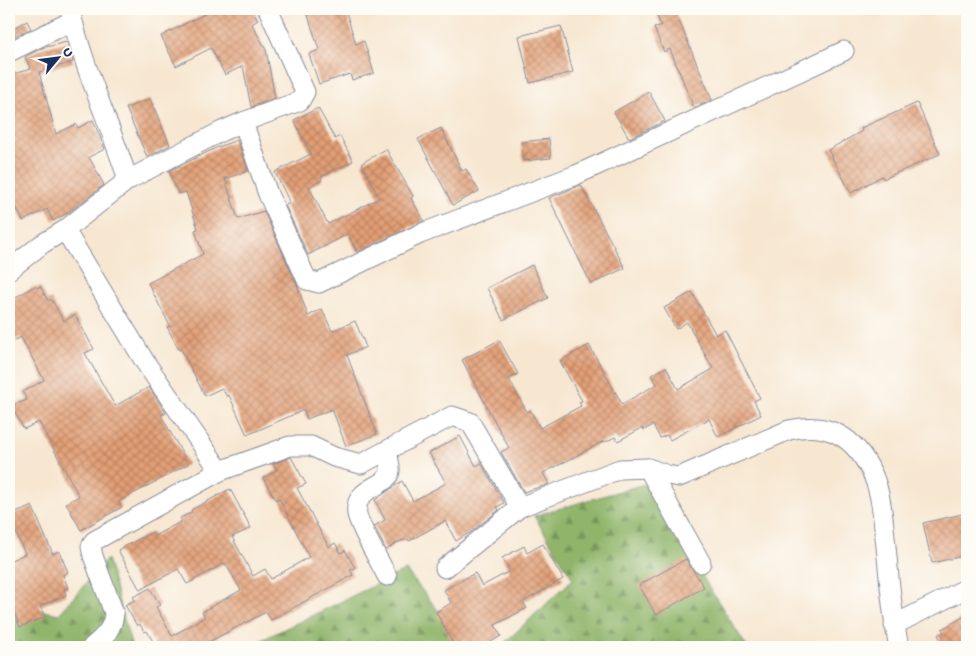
<svg xmlns="http://www.w3.org/2000/svg" width="976" height="656" font-family="'Gochi Hand',sans-serif">
<style>
.forest{fill:url(#forest-firs);stroke:#567264}
.building{fill:url(#building-cross-hatch)}
.lines{fill:none;stroke-linecap:round;stroke-linejoin:round}
.minor-casing{stroke:#898b98;stroke-width:21}
.minor{stroke:#fff;stroke-width:19}
</style>
<defs>
<pattern id="forest-firs" width="22" height="20" patternUnits="userSpaceOnUse" patternTransform="scale(1.25)"><rect width="22" height="20" fill="#90b56a"/><path d="M5 1l3.5 6h-7zM16 11l3.5 6h-7z" fill="#75945a"/></pattern>
<pattern id="building-cross-hatch" width="8" height="8" patternUnits="userSpaceOnUse" patternTransform="scale(1.25)"><rect width="8" height="8" fill="#e39f75"/><path d="M0 0l8 8M0 8l8-8" fill="none" stroke="#b78263"/></pattern>
</defs>
<rect width="100%" height="100%" fill="#fdfcf7"/>
<filter id="ink" filterUnits="userSpaceOnUse"><feTurbulence type="fractalNoise" baseFrequency=".02" numOctaves="2"/><feDisplacementMap in="SourceGraphic" scale="10" xChannelSelector="R" yChannelSelector="G"/><feConvolveMatrix kernelMatrix="1 2 1 2 8 2 1 2 1" color-interpolation-filters="sRGB"/></filter>
<filter id="wash" filterUnits="userSpaceOnUse"><feTurbulence type="fractalNoise" baseFrequency=".0096" numOctaves="4" result="noise"/><feDisplacementMap in="SourceGraphic" scale="20" xChannelSelector="R" yChannelSelector="G"/><feGaussianBlur stdDeviation="1.12" result="paint"/><feColorMatrix in="noise" values="0 0 0 0 0 0 0 0 0 0 0 0 0 0 0 0 0 1.4 0 .05"/><feComposite in="paint" operator="in"/></filter>
<g filter="url(#wash)">
<rect width="100%" height="100%" fill="#f7e7d1"/>
<g class="forest">
<path d="M644,484l103,163h-247l73,-68 -39,-63z"/>
<path d="M107,559l25,88h-123v-43l50,10z"/>
<path d="M406,570l61,77h-220z"/>
</g>
<g id="blocks">
<g class="building">
<path d="M214,9h38l6,11 -6,4 14,26 9,48 -24,9 -8,-41 -18,9 -14,-27 -35,18 -15,-30z"/>
<path d="M306,9h39l11,35 8,-3 10,32 -22,7 -2,-6 -31,10 -10,-30 10,-4z"/>
<path d="M674,9l38,91 -18,8 -24,-59 -6,3 -10,-24 7,-3 -4,-9z"/>
<path d="M27,21l4,8 -16,7 -3,-7z"/>
<path d="M561,26l12,46 -43,11 -11,-47z"/>
<path d="M67,42l6,20 -34,10 17,62 20,-10 2,4 15,-8 12,29 -16,8 15,28 -35,27 -16,9 -6,-12 -24,12 -8,-16 -6,4v-134l22,-6 -6,-12 17,-9z"/>
<path d="M649,92l16,29 -36,17 -15,-26z"/>
<path d="M150,99l20,46 -23,12 -21,-49z"/>
<path d="M917,103l23,51 -57,25 -1,-3 -31,17 -23,-43 34,-19 -1,-3z"/>
<path d="M318,108l17,31 5,-3 13,25 -32,16 1,3 -13,7 19,37 51,-26 -17,-35 24,-14 27,47 -2,2 13,23 -67,31 -9,-18 -40,21 -23,-50 5,-2 -15,-31 36,-18 -17,-34z"/>
<path d="M441,128l21,43 4,-2 13,22 -26,14 -35,-66z"/>
<path d="M549,139l2,19 -28,3 -2,-19z"/>
<path d="M237,140l11,31 -23,8 13,40 26,-8 33,74 11,31 14,-7 10,22 23,-10 11,26 -19,8 30,79 -31,12 -14,-37 -25,10 -3,-9 -57,25 -18,-40 -2,2 -5,-9 -17,8 -24,-47 -2,1 -12,-23 3,-1 -22,-43 55,-29 -8,-24 3,-1 -12,-37 -8,2 -9,-23 49,-24z"/>
<path d="M581,185l44,83 -34,16 -42,-86z"/>
<path d="M532,265l16,33 -45,22 -16,-32z"/>
<path d="M35,286l2,2 3,-2 8,15 3,-2 13,22 11,-6 19,34 -9,4 30,53 34,-19 17,26 -5,2 27,49 -70,38 4,5 -41,23 -15,-27 13,-7 -40,-74 -15,7 -13,-23 16,-6 -4,-8 21,-12 -23,-43 -8,4 -4,-9v-31z"/>
<path d="M692,292l24,43 9,-5 35,68 -6,3 7,14 -43,22 -9,-18 -39,21 -3,-5 -7,3 -7,-13 -9,5 -2,-2 -24,13 -3,-4 -10,5 -1,-1 -47,25 -14,7 6,11 -25,8 -23,-40 8,-4 -47,-88 37,-20 19,34 -9,5 18,33 3,-2 10,18 41,-22 -2,-4 3,-1 -22,-40 29,-16 33,59 35,-20 -6,-9 15,-8 12,22 35,-20 -26,-47 -11,7 -12,-21z"/>
<path d="M460,436l16,30 5,-3 23,40 -7,4 2,3 -28,22 -15,9 -11,-20 -36,20 -1,-2 -10,3 -12,8 -12,-24 11,-6 -10,-20 27,-19 11,20 33,-18 -17,-30z"/>
<path d="M291,457l15,27 -9,4 32,59 6,-4 6,10 4,-3 10,18 -5,2 3,5 -82,45 -5,-8 -67,35h-49l5,-2 -8,-14 -3,1 -4,-8 -3,2 -12,-21 10,-5 -2,-3 17,-9 10,17 -4,2 16,29 33,-19 -3,-5 39,-22 -16,-27 -38,21 -9,-15 -38,21 -22,-40 34,-18 2,4 28,-15 -2,-3 12,-6 -1,-2 39,-21 21,39 -19,9 21,39 12,-7 6,10 38,-22 -30,-59 -3,2 -13,-22 14,-8 -4,-6z"/>
<path d="M32,506l21,48 6,-3 9,21 -5,3 5,13 -4,1 2,6 -26,11 5,11 -25,10 -11,-27v-39l16,-7 -16,-38z"/>
<path d="M967,513v42l-35,8 -9,-40z"/>
<path d="M543,544l20,35 -40,23 4,6 -32,17 6,11 -19,11h-27l-19,-35 15,-9 -7,-13 31,-17 7,13 28,-15 -8,-13 22,-12 3,7z"/>
<path d="M686,559l18,28 -48,28 -17,-30z"/>
<path d="M967,615v32h-22l-7,-12 6,-3 -2,-3z"/>
</g>
</g>
</g>
<g filter="url(#ink)">
<use href="#blocks" fill-opacity="0" stroke="#898b98" stroke-width="1"/>
<g class="lines">
<g class="minor-casing">
<g id="minor">
<path d="M9,52l63,-31"/>
<path d="M243,122l57,-21 5,-9 -37,-83"/>
<path d="M128,180l94,-49 21,-9 25,72 39,86 12,3 101,-49 156,-59 268,-124"/>
<path d="M65,230l80,132 75,109 70,-25h21l23,11 27,7 91,-48 18,6 50,85 100,-38 28,-1 19,7 12,2 110,-47c39,-9 66,7 83,43 9,19 11,44 13,64 4,37 6,74 14,110"/>
<path d="M9,270l33,-26 23,-14 63,-50c-18,-57 -45,-112 -58,-171"/>
<path d="M648,468l53,95"/>
<path d="M445,568l75,-61"/>
<path d="M387,576c-7,-14 -28,-50 -30,-62 -4,-28 31,-26 33,-43 1,-5 -2,-13 -3,-19"/>
<path d="M894,625l73,-37"/>
<path d="M92,647c12,-10 21,-18 22,-34l-21,-57 -2,-9 3,-6 126,-70"/>
</g>
</g>
<use href="#minor" class="minor"/>
</g>
</g>
<rect width="976" height="656" fill="none" stroke="#fdfcf7" stroke-width="30"/>
<g transform="translate(58 58) rotate(61)" stroke="#fdfcf7" stroke-width="4" paint-order="stroke">
<path d="M0-4L9 19L0 12L-9 19Z" fill="#1b2f5e"/>
<text y="-8" font-size="14" font-weight="bold" text-anchor="middle" fill="#1b2f5e">U</text>
</g>
</svg>
